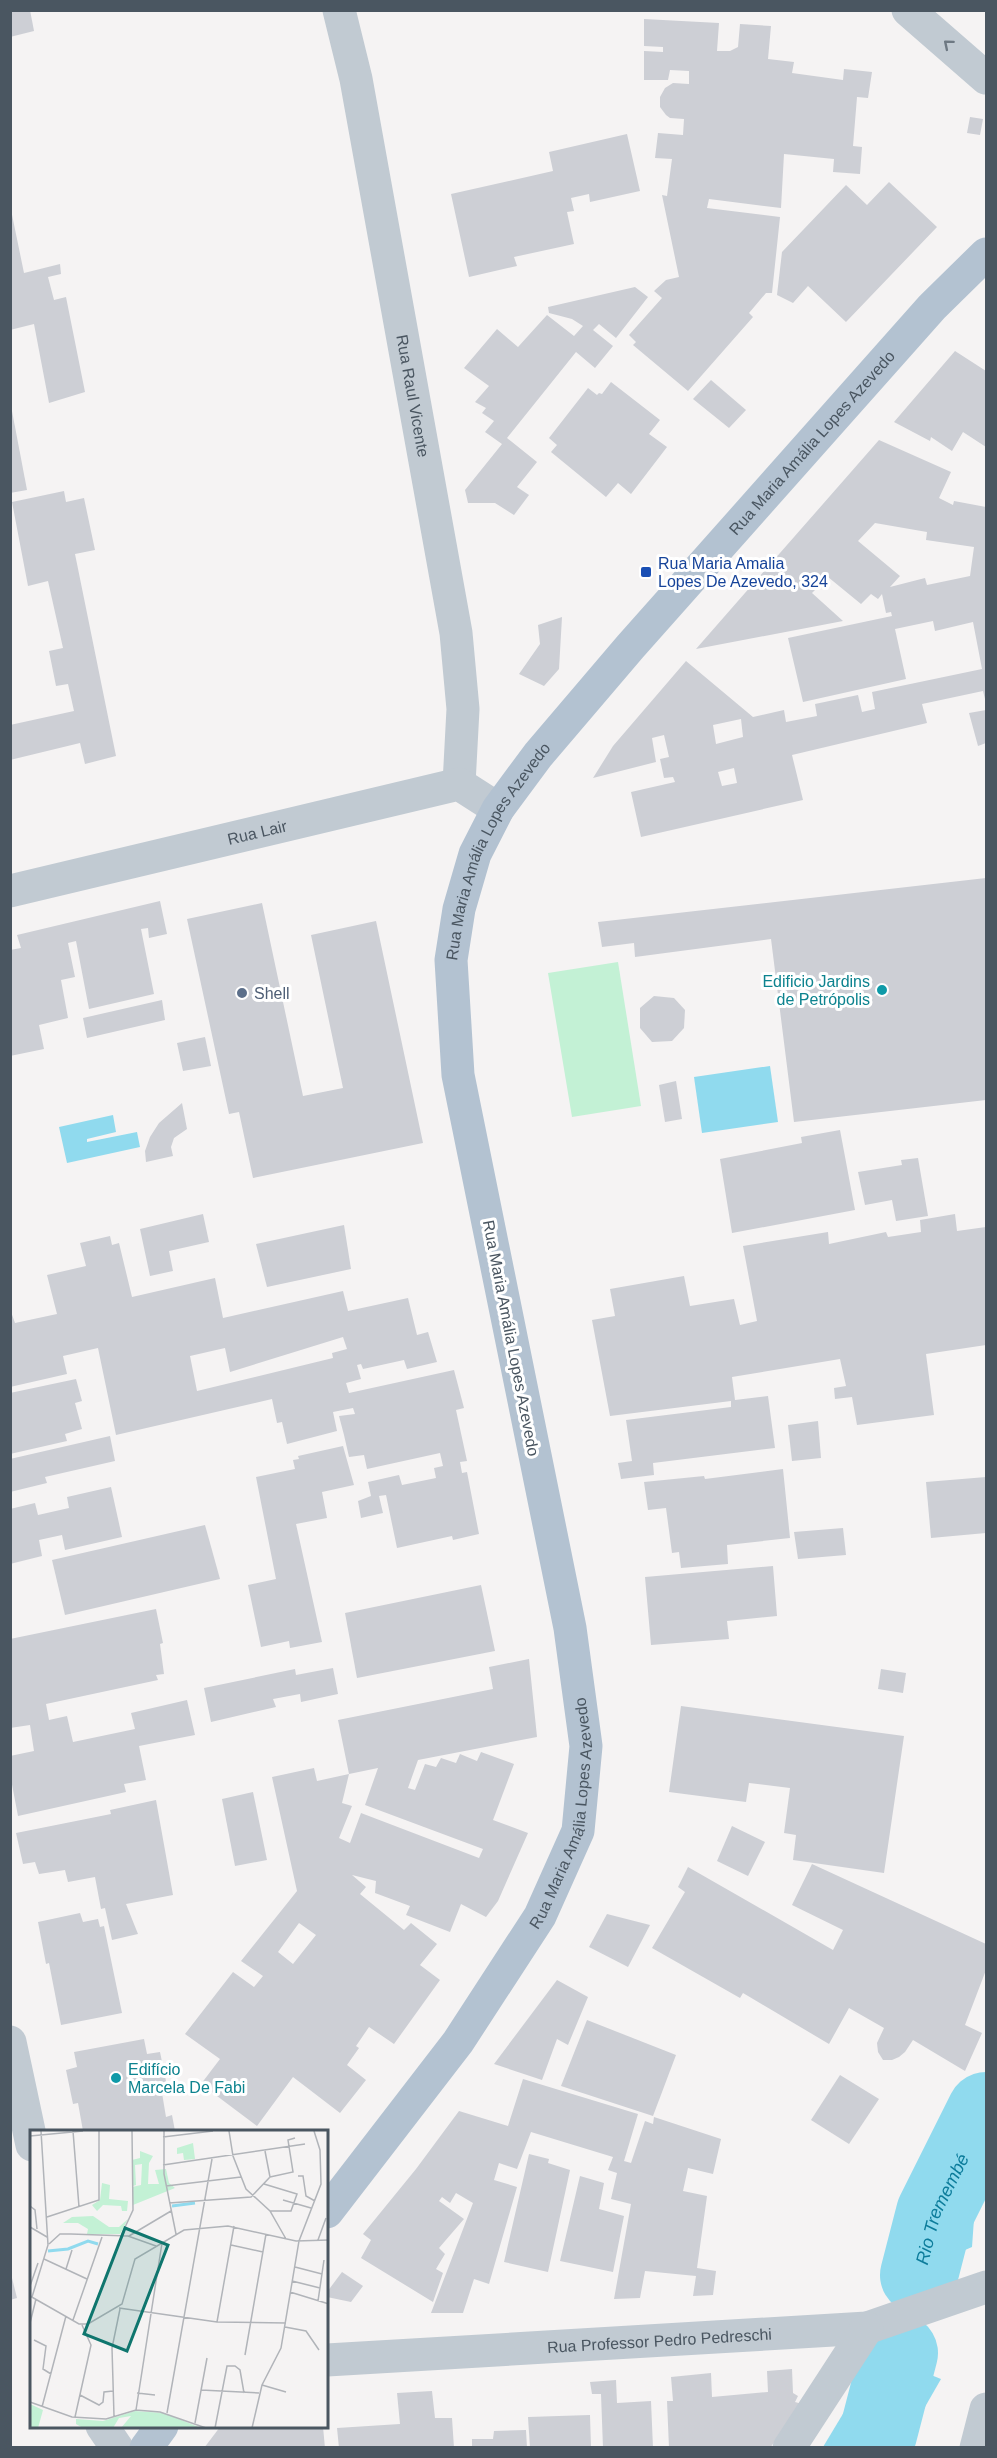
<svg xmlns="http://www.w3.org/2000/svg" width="997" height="2458" font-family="Helvetica,sans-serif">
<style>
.green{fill:#c3f1d5}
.water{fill:#90daee}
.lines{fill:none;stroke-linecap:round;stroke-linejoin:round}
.river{stroke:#90daee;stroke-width:78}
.building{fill:#cdcfd5;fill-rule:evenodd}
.minor{stroke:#c1cad2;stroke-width:33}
.major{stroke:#b3c2d1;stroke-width:33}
.oneway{stroke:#6e7983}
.transit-dot{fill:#1a4fb4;stroke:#fff;stroke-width:2}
.culture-dot{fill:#0f9aa8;stroke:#fff;stroke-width:2}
.service-dot{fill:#5c6f8a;stroke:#fff;stroke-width:2}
.labels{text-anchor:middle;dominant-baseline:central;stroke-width:6;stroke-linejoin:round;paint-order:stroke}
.street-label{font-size:16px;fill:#4a5661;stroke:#fff}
.transit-label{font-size:16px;fill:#164399;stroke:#fff;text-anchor:start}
.culture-label{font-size:16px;fill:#0d838f;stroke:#fff;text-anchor:end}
.service-label{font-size:16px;fill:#4e5e75;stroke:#fff;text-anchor:start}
.water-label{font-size:18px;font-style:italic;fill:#0c7c9b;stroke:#fff}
.inset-river{fill:none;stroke:#90daee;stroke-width:3}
.inset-road{fill:none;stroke:#b1b4b9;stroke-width:1.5}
.view{fill:#0f766e;fill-opacity:0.15;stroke:#0f766e;stroke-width:3}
.inset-edge{fill:none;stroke:#4a5661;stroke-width:3}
</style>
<rect width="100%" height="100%" fill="#f5f3f3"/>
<path class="green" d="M618,962l23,144 -69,11 -24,-144z"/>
<g class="water">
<path d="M770,1066l8,56 -76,11 -8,-56z"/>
<path d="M113,1115l3,17 -29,7v3l50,-10 3,15 -73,16 -8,-36z"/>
<path d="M986,2094v61l-9,22 -5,70 -60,26 12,-53z"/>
<path d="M879,2354l62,25 -39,68h-79z"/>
</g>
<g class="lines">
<g class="river">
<path id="s1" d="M919,2275l16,-62 51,-102"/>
<path d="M870,2448l8,-14 21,-81"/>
</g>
</g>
<g class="building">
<path d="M10,10h20l4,21 -24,6z"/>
<path d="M644,19l75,4 -2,28h13l8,-4 2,-23 31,2 -3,33 26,3 -2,11 51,7 1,-11 28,3 -4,26 -11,-1 -4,49 9,1 -2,27 -27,-2 1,-13 -50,-5 -3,54 -72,-9 -2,9 73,9 -8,76h-6l-17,20 4,4 -65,74 -55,-46 3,-3 -7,-7 33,-37 -8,-7 12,-11 13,-3 -17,-82 5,1 5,-37 -17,-1 3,-25 25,2 1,-16 -14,-1 -4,-3 -6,-8v-10l5,-9 8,-5 16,1v-13l-19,-1 -2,10h-24v-29l19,1v-5l-19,-1z"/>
<path d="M970,117l13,2 -3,16 -13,-2z"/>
<path d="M627,134l13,57 -50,11 -1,-8 -18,4 3,13 -7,1 7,32 -60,13 3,9 -48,11 -18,-83 102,-23 -4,-19z"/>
<path d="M889,182l48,45 -91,95 -38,-36 -15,17 -16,-8 5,-43 64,-67 21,20z"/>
<path d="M10,205l14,68 36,-9 1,10 -13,3 6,23 12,-3 19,95 -36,11 -15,-79 -24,6z"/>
<path d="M635,287l13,10 -32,41 -17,-14 -6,6 20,16 -18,22 -19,-16 -69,86 30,24 -20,25 12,8 -15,20 -19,-12h-27l-3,-13 37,-46 -17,-12 9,-11 -12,-8 4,-5 -11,-6 14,-16 -25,-18 33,-39 21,18 29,-32 27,21 9,-10 -11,-7 -23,-6 -1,-6z"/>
<path d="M955,351l31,20v76l-23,-15 -11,19 -21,-14 -1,4 -36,-19z"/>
<path d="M711,380l35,30 -17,18 -36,-29z"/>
<path d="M611,382l49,38 -11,14 18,13 -36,47 -13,-11 -12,14 -55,-45 6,-7 -8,-7 39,-50 9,7 2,-2 3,1z"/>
<path d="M12,411l15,79 -17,3v-81z"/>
<path d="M879,440l72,32 -12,26 14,7 1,-4 32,6v196l-3,-12 -61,13 5,19 -135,32 11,45 -162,37 -10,-45 44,-10 -2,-5 -9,1 -4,-19 9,-2 -5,-22 -12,3 4,24 -63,16 20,-32 73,-85 67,56 31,-7 2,12 31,-6 -2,-12 43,-9 4,17 13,-3 -3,-17 110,-23 -9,-47 -38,9 -2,-10 -38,8 11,50 -103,23 -15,-64 104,-22 -1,-4 -5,1 -4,-19 -4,5 -7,-5 -10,10 -33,-27 -16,16 31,28 -147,28zM875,523l52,9 -1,8 48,7 -4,29 -43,9 -2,-7 -35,9 10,-11 -42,-35zM741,719l2,18 -27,7 -3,-19zM734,768l3,15 -15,3 -4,-14z"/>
<path d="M64,491l2,11 18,-4 11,52 -20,4 41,202 -31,8 -5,-21 -70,17v-35l64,-14 -6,-27 -12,2 -7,-35 14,-3 -15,-67 -20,5 -16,-84z"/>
<path d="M562,617l-3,52 -15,17 -25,-12 21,-30 -2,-19z"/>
<path d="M986,710v33l-8,3 -9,-33z"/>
<path d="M986,878v222l-192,22 -23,-183 -136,18 -1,-14 -32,4 -4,-25z"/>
<path d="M160,901l7,33 -18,4 -1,-10 -7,1 13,65 -65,15 -13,-68 -8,2 7,34 -14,3 7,38 -29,7 5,24 -34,7v-106l11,-2 -4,-13z"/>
<path d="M262,903l41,193 40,-8 -32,-153 65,-14 47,222 -170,35 -14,-66 -10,2 -42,-195z"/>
<path d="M654,996l20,2 11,12 -1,18 -12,13 -20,1 -12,-14v-20z"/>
<path d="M162,1000l3,20 -78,18 -4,-20z"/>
<path d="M205,1037l6,29 -28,5 -6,-28z"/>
<path d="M676,1081l6,38 -17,3 -6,-37z"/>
<path d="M182,1103l5,26 -13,9 -3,9 2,9 -27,6 -1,-11 5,-14 9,-14z"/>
<path d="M840,1130l15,80 -123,23 -12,-74 82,-16 -1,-6z"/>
<path d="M918,1158l10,58 -32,5 -4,-21 -27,5 -7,-33 44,-7 -1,-5z"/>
<path d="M203,1214l6,28 -40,9 4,20 -23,5 -10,-47z"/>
<path d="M955,1214l2,17 29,-4v118l-60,9 8,61 -77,10 -5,-28 -17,2 -1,-11 12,-2 -6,-27 -108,18 3,23 33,-4 7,52 -122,15 1,12 -33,4 -3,-16 14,-2 -6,-41 105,-13v-6l-121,15 -18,-96 23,-4 -5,-27 74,-13 6,30 44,-7 6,26 17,-4 -14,-75 85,-14 1,12 57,-12 2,5 33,-5 -1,-12z"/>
<path d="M344,1225l7,44 -84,18 -11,-43z"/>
<path d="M110,1236l2,9 7,-2 13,54 83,-19 8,40 120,-27 5,20 60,-13 9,37 11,-3 9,30 -30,7 -3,-9 -41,9 -2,-5 -4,1 4,14 -15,4 3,10 105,-23 10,38 -8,2 11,51 -7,1 2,11 5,-1 12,62 -26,6 -1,-4 -55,12 -11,-53 -7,1 4,17 -22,5 -3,-17 13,-5 -3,-14 31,-7 3,10 34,-7 -2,-10 9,-2 -3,-13 -73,16 -3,-14 -15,2 -5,-22 -5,-19 16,-2 -2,-6 -20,4 4,19 -50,13 -5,-22 -5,1 -5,-24 -156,36 -18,-87 -35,8 4,18 -57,13v-78l5,14 42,-9 -10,-39 39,-9 -6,-23zM343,1337l4,12 -15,4 1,5 -136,33 -7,-35 35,-8 5,24z"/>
<path d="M76,1379l6,22 -7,2 7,26 -17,5 2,7 -57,13v-61z"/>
<path d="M818,1421l3,37 -29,3 -4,-36z"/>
<path d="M110,1436l5,25 -70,16 2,6 -37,9v-33z"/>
<path d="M343,1446l11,39 -32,7 5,26 -31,6 26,118 -32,6 -1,-7 -28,6 -13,-62 28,-6 -20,-102 39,-8 -2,-9 6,-1 -1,-3z"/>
<path d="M783,1469l7,69 -63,7 1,19 -47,4 -2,-16 -7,1 -6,-45 -18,2 -4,-28 60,-6 1,3z"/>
<path d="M986,1477v56l-55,5 -5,-56z"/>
<path d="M111,1487l11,50 -57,13 -3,-15 -23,5 3,16 -32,8v-55l25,-6 3,12 31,-7 -2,-11z"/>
<path d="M205,1525l15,54 -155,36 -13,-55z"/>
<path d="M843,1528l3,27 -48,4 -4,-27z"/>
<path d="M773,1566l4,50 -50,5 2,18 -78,6 -6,-68z"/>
<path d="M481,1585l14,66 -138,27 -12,-65z"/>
<path d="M156,1609l7,34 -3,1 4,30 -8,1 2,5 -112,24 3,16 18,-4 6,26 62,-13 -4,-16 56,-13 8,35 -56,11 7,34 -22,4 2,8 -108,24 -8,-42v-18l24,-5 -4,-26 -20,3v-89z"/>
<path d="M529,1659l8,78 -119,23 -10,28 7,2 10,-26 11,3 5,-9 15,5 4,-9 17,7 4,-9 33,12 -21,56 35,13 -30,68 -12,16 -25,-13 -11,28 -44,-17 4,-9 -35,-13 1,-12 -24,-6 14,12 -6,7 44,36 7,-7 26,21 -17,21 20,15 -46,64 -25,-17 -13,19 3,2 -12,17 19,15 -26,33 -47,-36 -36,49 -56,-42 19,-25 -35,-25 48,-62 21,15 9,-11 -22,-15 56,-70 -25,-114 42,-9 3,13 32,-7 -11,-54 155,-31 -4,-22zM378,1768l-13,37 118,44 -4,9 -118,-45 -11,30 -11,-5 13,-32 -10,-3 7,-29zM299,1923l17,12 -23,29 -15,-12z"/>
<path d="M333,1668l5,26 -37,8 -1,-8 -27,5 3,8 -65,15 -7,-34 91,-19 1,6z"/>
<path d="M881,1669l25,4 -3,20 -25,-4z"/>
<path d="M681,1706l223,30 -20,137 -91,-13 3,-25 -12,-2 6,-45 -41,-5 -3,19 -77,-10z"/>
<path d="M253,1792l14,68 -32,6 -13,-67z"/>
<path d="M156,1800l17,95 -47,9 12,30 -26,6 -7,-32 -4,1 -6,-32 -27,5 -3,-12 -26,4 -4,-12 -12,2 -7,-31 95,-19 -1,-4z"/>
<path d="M732,1826l33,16 -17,34 -31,-15z"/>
<path d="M812,1864l174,80v26l-21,55 17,8 -17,38 -52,-31 -8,12 -6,5 -7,3h-9l-5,-8 -1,-9 7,-15 -35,-20 -20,36 -86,-51 -3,5 -88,-50 33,-56 -7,-5 10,-20 145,83 10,-20 -51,-25z"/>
<path d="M80,1913l3,9 15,-3 2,8 4,-1 18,87 -61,12 -12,-62 -3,1 -8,-42z"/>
<path d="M607,1914l43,11 -22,42 -39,-20z"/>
<path d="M557,1980l31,17 -20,48 -11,-6 -15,41 -48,-16z"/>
<path d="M587,2020l89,35 -23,61 -92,-30z"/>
<path d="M144,2039l3,15 13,-2 7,34 -6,1 5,30 6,-2 3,16h-92l-5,-28 -5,1 -7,-34 11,-3 -3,-15z"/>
<path d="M840,2075l39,24 -30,45 -38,-24z"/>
<path d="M523,2079l115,35 -14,47 7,2 14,-42 8,3 1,-7 67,22 -8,35 -25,-6 -5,23 24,5 -10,72 19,3 -3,24 -20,1 3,-20 -51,-5 -5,27 -26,1 17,-95 -20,-5 6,-26 -9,-3 5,-13 -82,-25 -14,37 -18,-6 -5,17 23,7 -28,97 -15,-5 -11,34h-32l42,-110 -17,-10 -6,10 -8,-6 -3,4 25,18 -25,29 6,6 -9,15 7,4 -10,29 -72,-44 10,-18 -8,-6 53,-65 43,-58 49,15z"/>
<path d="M529,2154l20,5 -1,4 22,7 -22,102 -44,-10z"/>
<path d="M580,2176l24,7 -5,26 25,7 -11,56 -53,-11z"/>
<path d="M10,2270l7,28 -7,2z"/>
<path d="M342,2272l21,14 -12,16 -24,-5v-5z"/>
<path d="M792,2369l1,24 5,3 -3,6 7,2 -32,44h-101l-2,-47h6l-2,-24 40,-4 1,24 56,-5 -1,-21z"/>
<path d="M616,2380l1,23 34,-2 2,47h-50l-2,-54h-9l-2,-12z"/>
<path d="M432,2391l3,27h17l2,30h-115l-2,-20 63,-4 -3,-31z"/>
<path d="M590,2415l1,33h-61l-2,-31z"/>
<path d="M220,2427h103l2,21h-121z"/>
<path d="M526,2430l1,18h-55v-9h21l1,-8z"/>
</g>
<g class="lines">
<g class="minor">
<path id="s2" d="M339,10l17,69 100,554 7,76 -4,75"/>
<path d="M908,10l78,68"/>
<path id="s3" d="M10,891l449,-107 39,25"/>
<path d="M10,2042l22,103"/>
<path id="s4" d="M327,2360l540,-32 119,-41"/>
<path d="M102,2426l15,22"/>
<path d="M789,2448l78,-120"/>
<path d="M976,2448l10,-39"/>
</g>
<g class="major">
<path id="s5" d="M327,2212l131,-170 82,-126 38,-85 8,-85 -16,-118 -112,-553 -7,-115 8,-51 16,-55 23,-45 40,-54 92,-108 302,-340 54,-53"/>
<path d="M146,2448l16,-22"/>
</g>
</g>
<defs><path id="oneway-chevron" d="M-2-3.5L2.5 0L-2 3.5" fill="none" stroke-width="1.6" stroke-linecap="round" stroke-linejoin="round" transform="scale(1.5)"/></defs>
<use class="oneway" href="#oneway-chevron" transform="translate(948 44) rotate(-140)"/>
<rect class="transit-dot" x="640" y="566" width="12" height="12" rx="3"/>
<g class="culture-dot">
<circle cx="882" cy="990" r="6"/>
<circle cx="116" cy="2078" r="6"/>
</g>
<circle class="service-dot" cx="242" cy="993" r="6"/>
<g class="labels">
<g class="street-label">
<text stroke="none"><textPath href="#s2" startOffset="393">Rua Raul Vicente</textPath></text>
<text stroke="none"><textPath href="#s5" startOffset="1984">Rua Maria Amália Lopes Azevedo</textPath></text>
<text stroke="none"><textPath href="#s3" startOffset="254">Rua Lair</textPath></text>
<text stroke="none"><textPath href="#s5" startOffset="1462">Rua Maria Amália Lopes Azevedo</textPath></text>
<text transform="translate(511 1338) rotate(79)">Rua Maria Amália Lopes Azevedo</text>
<text stroke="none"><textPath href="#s5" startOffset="472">Rua Maria Amália Lopes Azevedo</textPath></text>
<text stroke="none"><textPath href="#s4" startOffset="333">Rua Professor Pedro Pedreschi</textPath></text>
</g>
<g class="transit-label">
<text x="658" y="563">Rua Maria Amalia<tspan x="658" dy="18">Lopes De Azevedo, 324</tspan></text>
</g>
<g class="culture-label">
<text x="870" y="981">Edificio Jardins<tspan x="870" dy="18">de Petrópolis</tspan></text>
<text x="128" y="2069" text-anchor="start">Edifício<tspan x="128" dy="18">Marcela De Fabi</tspan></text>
</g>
<g class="service-label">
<text x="254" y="993">Shell</text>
</g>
<g class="water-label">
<text stroke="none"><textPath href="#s1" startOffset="70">Rio Tremembé</textPath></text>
</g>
</g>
<g transform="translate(30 2130)">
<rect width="298" height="298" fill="#f5f3f3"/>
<path d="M163,13l2,16 -11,1 -1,-7 -6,1v-6zM110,21l13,5 -4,7 -1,21h11l-4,-14 11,-1 3,14 6,5 -42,17 -1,-18 9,-2 1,-21 -7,1 1,20 -3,1 -1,-26 8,-2zM72,53l8,2 -1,14 19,2 -1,10h-5l-1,-5 -18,-1 -6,6 -5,-6 8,-5zM63,86l16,11h10l9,-8 -8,15h-33l1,-5 -10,-6h-15l9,-6zM0,274l13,6 -5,18h-8zM105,281l29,2 37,15h-80l10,-12 -12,2 -6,10h-30l-7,-4v-5l27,2z" fill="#c3f1d5"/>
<path class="inset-river" d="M142,76l23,-3M18,121l20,-2 20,-8 10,3"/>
<path class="inset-road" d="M43,1l6,76M134,1v43l12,60M199,1l4,25 13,33 24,22 16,28M0,6l53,-5M133,7l50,-6M235,21l5,26M133,35l142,-21M268,46h5l3,20 9,5M240,47l23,-5 -5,-32 7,-2M234,54l33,10 -6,17h-21M136,56l75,-9M253,70l28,8M139,73l82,-6 19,-20M0,76l5,4 2,19M17,87l52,-17v-69M0,97l17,10M91,106l12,-26 -1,-79M99,106l42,-25M288,110l8,-22M19,114l11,-10h11l57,2 28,10M201,115l32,7M14,129l43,20M265,137l27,7M36,139l6,-19M262,151l28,7M0,156l8,-23M260,162l39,12M0,166l49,28h9l34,-20 13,-45 49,-29 44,-4 68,15 33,-1M2,167l16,-52 -7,-114M288,171l6,-41M89,178l98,14 69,1M43,190l29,-83M187,192l17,-96M0,193l6,-24M255,197l21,4 13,19M4,210l12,6 -3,23 8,5M215,225l21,-121M232,255l24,7M171,260l58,3M107,263l18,2M50,265l19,10 4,-3 1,-10 9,-1M0,272l42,15 34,2 30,-9 24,2 46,16M12,277l24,-91M106,280l26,-167M137,283l45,-254M84,286l-2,-68 8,-39M45,287l16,-72 -9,-20M165,293l12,-65M185,298l12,-62h8l5,4 4,23M222,298l10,-43 19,-37 18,-107 22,-57 -1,-34 -6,-19"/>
<path class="view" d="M95,98l43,17 -41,106 -43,-17z"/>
<rect width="298" height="298" class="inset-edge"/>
</g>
<rect width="997" height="2458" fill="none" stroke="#4a5661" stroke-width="24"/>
</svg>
